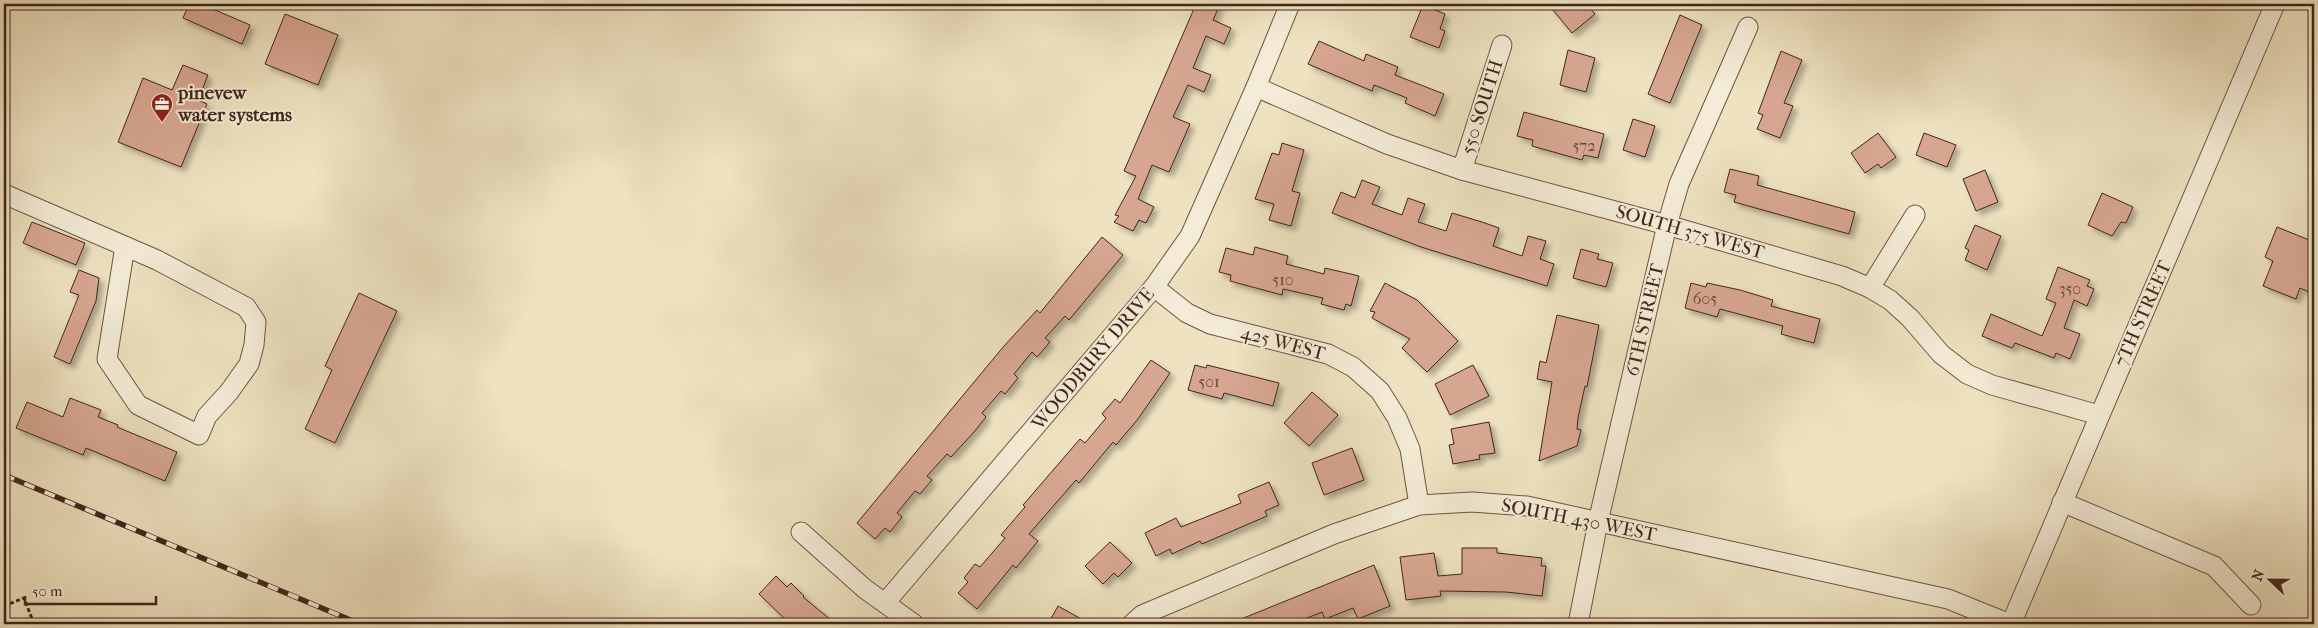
<svg xmlns="http://www.w3.org/2000/svg" width="2318" height="628" font-family="'IM FELL French Canon',serif">
<style>
.building{fill:#d7a691;stroke:#41261a;filter:url(#shadow)}
.lines{fill:none;stroke-linecap:round;stroke-linejoin:round}
.minor-casing{stroke:#6c5544;stroke-width:21}
.path{stroke:#41261a;stroke-width:3;stroke-dasharray:4 2.5;stroke-linecap:butt}
.minor{stroke:#f4ecd6;stroke-width:19}
.rail-casing{stroke:#41261a;stroke-width:5.5}
.rail{stroke:#f4ecd6;stroke-width:4;stroke-dasharray:11;stroke-linecap:butt}
.labels{text-anchor:middle;dominant-baseline:central;stroke-width:4;stroke-linejoin:round;paint-order:stroke}
.number-label{font-size:16px;fill:#664638}
.poi-label{font-size:19px;font-weight:bold;fill:#41261a;stroke:#f4ecd6;text-anchor:start}
.street-label{font-size:19px;fill:#41261a;stroke:#f4ecd6}
</style>
<defs>
<filter id="shadow"><feDropShadow dx="4.5" dy="4.5" stdDeviation="2.5" flood-color="#0004"/></filter>
</defs>
<rect width="100%" height="100%" fill="#eee2c0"/>
<filter id="stains"><feTurbulence type="fractalNoise" baseFrequency=".004" numOctaves="4"/><feColorMatrix values="0 0 0 0 .2 0 0 0 0 .09 0 0 0 0 .02 0 0 0 .5 -.17"/></filter>
<radialGradient id="worn" r=".72"><stop offset=".6" stop-color="#630" stop-opacity="0"/><stop offset="1" stop-color="#630" stop-opacity=".3"/></radialGradient>
<g class="building">
<path d="M189,4h12l49,21 -8,19 -59,-26z"/>
<path d="M1196,4h24l-7,16 18,8 -7,16 -18,-8 -13,32 18,7 -7,17 -16,-7 -15,32 17,7 -21,48 -17,-7 -14,34 16,8 -8,16 -7,-3 -6,11 -19,-9 5,-6 -4,-1 21,-39 -12,-5z"/>
<path d="M1548,4h38l9,10 -23,19z"/>
<path d="M1423,5l22,9 -5,15 5,2 -6,17 -29,-11z"/>
<path d="M285,14l53,21 -20,50 -53,-21z"/>
<path d="M1680,15l22,10 -32,78 -22,-9z"/>
<path d="M1319,41l45,20 2,-7 32,13 -3,8 49,19 -9,22 -30,-13 2,-5 -33,-13 -2,6 -64,-27z"/>
<path d="M1568,50l27,8 -9,34 -26,-7z"/>
<path d="M1781,51l21,9 -18,43 9,3 -13,32 -23,-9 6,-14 -5,-2z"/>
<path d="M183,65l25,10 -10,25 9,4 -26,63 -63,-25 25,-64 29,12z"/>
<path d="M1524,112l80,22 -6,24 -14,-3 -2,5 -50,-14 1,-6 -16,-4z"/>
<path d="M1633,119l22,7 -10,31 -22,-7z"/>
<path d="M1878,133l18,24 -15,11 -3,-4 -13,9 -14,-20z"/>
<path d="M1924,133l32,12 -9,22 -31,-12z"/>
<path d="M1282,143l22,7 -12,41 8,2 -9,33 -22,-6 5,-16 -19,-5 17,-46 7,2z"/>
<path d="M1730,169l29,7 -2,9 98,27 -6,22 -115,-32 2,-7 -12,-3z"/>
<path d="M1985,170l13,32 -22,9 -13,-32z"/>
<path d="M1362,180l18,7 -8,17 30,11 6,-17 17,6 -7,18 28,9 6,-18 30,9 17,6 -6,18 29,10 6,-20 18,5 -6,18 14,5 -7,22 -126,-39 -89,-34 9,-21 14,6z"/>
<path d="M2102,193l31,14 -7,16 -5,-1 -9,14 -24,-11z"/>
<path d="M32,222l53,21 -9,22 -53,-22z"/>
<path d="M1975,225l26,11 -14,34 -22,-10 4,-10 -4,-2z"/>
<path d="M2277,227l37,15v52l-14,-6 -4,11 -33,-13 10,-25 -8,-4z"/>
<path d="M1102,237l21,18 -54,65 -4,-4 -20,22 5,4 -13,15 -5,-5 -18,22 4,4 -13,16 -4,-3 -19,22 4,4 -12,15 -23,25 -4,-3 -20,22 5,4 -12,14 -5,-3 -18,22 5,4 -12,15 -5,-4 -10,11 -18,-16 147,-177 33,-36 3,3z"/>
<path d="M1255,247l33,9 -2,8 38,10 1,-6 34,8 -8,30 -5,-2 -2,6 -23,-6 2,-6 -40,-9 -1,6 -52,-14 1,-6 -12,-3 7,-24 27,7z"/>
<path d="M1581,249l18,5 -2,5 16,4 -7,24 -33,-9z"/>
<path d="M2058,267l32,13 -3,6 7,3 -7,17 -13,-6 -10,28 16,6 -10,25 -14,-6 -2,5 -39,-15 -3,5 -30,-12 9,-22 51,22 14,-33 -10,-4z"/>
<path d="M79,270l20,8 -3,23 -26,63 -16,-7 25,-62 -9,-3z"/>
<path d="M1385,283l32,17 41,41 -31,31 -25,-24 8,-9 -38,-21 3,-6 -5,-1z"/>
<path d="M1691,283l15,4 1,-4 33,7 33,10 -2,6 49,13 -6,24 -33,-9 2,-8 -63,-17 -3,8 -32,-9z"/>
<path d="M359,293l38,18 -62,132 -30,-14 27,-59 -7,-4z"/>
<path d="M1557,315l42,10 -12,62 -2,-1 -7,32 -1,11 4,1 -4,16 -38,15 13,-79 -15,-3 3,-18 6,2z"/>
<path d="M1151,360l19,13 -32,46 -22,26 -3,-3 -34,41 -3,-3 -47,54 9,7 -22,27 -3,-3 -36,44 -19,-16 10,-11 -4,-4 11,-14 5,3 25,-29 -4,-3 24,-28 -2,-2 57,-66 5,4 21,-25 -4,-4 13,-15 5,4z"/>
<path d="M1195,365l11,3 1,-3 72,18 -6,23 -49,-13 -2,6 -34,-9z"/>
<path d="M1473,365l16,31 -39,19 -15,-31z"/>
<path d="M1312,392l26,23 -29,31 -25,-23z"/>
<path d="M70,398l31,12 -3,7 20,8 -1,2 60,25 -12,29 -79,-33 -3,7 -67,-27 11,-26 36,15z"/>
<path d="M1489,422l6,31 -16,2 1,4 -27,5 -4,-19 5,-1 -3,-15z"/>
<path d="M1352,448l12,32 -40,15 -12,-32z"/>
<path d="M1269,482l10,23 -14,6 2,5 -65,28 -2,-3 -28,13 -2,-5 -14,7 -11,-23 31,-15 5,9 60,-24 -3,-8z"/>
<path d="M1110,542l22,21 -14,14 -4,-4 -11,11 -18,-18z"/>
<path d="M1462,548h35v5l45,5 -1,8h5l-4,30 -36,-4 -66,-1 1,5 -35,4 -6,-43 34,-4 4,23 24,-2z"/>
<path d="M1374,565l16,41 -32,13 -5,-11 -28,11 -3,-7 -30,12h-63z"/>
<path d="M776,576l11,11 4,-4 13,13 -1,1 33,27h-46l-31,-30z"/>
<path d="M1058,606l32,18h-42z"/>
</g>
<g class="lines">
<g class="minor-casing">
<g id="minor">
<path d="M1256,87l131,57 75,26 205,55 175,51 28,12 20,12 20,18 31,36 26,20 25,11 107,30"/>
<path d="M1462,170l40,-125"/>
<path d="M4,194l153,66 89,47 10,15 -2,23 -5,19 -20,28 -22,24 -8,19 -61,-30 -31,-46 18,-113"/>
<path d="M1154,287l33,26 23,11 118,30 25,13 27,24 17,27 13,31 9,56"/>
<path d="M1870,288l45,-73"/>
<path d="M2062,502l152,64 37,39"/>
<path d="M801,532l64,57 49,35"/>
<path d="M885,603l269,-316 36,-51 66,-149 34,-83"/>
<path d="M1132,624l10,-9 192,-81 85,-29 53,-3 55,4 421,93 62,25"/>
<path d="M1578,624l20,-102 69,-297 12,-41 69,-157"/>
<path d="M2011,624l264,-620"/>
</g>
</g>
<path class="path" d="M4,606l20,-8 10,26"/>
<use href="#minor" class="minor"/>
<g class="rail-casing">
<path id="rail" d="M4,475l356,149"/>
</g>
<use href="#rail" class="rail"/>
</g>
<defs>
<g id="office-pin" transform="scale(1.125)"><path d="M0 17L-7.5 6A9.5 9.5 0 1 1 7.5 6Z" fill="#8f2418" stroke="#f4ecd6"/><path d="M-6-3h4V-5.5h4V-3h4V5H-6ZM-1-4.5V-3h2v-1.5ZM-6 0V1H6V0Z" fill="#fff"/></g>
</defs>
<g fill-rule="evenodd">
<use href="#office-pin" x="162" y="104"/>
</g>
<g class="labels">
<g class="number-label">
<text x="1584" y="145">572</text>
<text x="1283" y="279">510</text>
<text x="2070" y="288">350</text>
<text x="1705" y="298">605</text>
<text x="1209" y="381">501</text>
</g>
<g class="poi-label">
<text x="178" y="93">pinevew<tspan x="178" dy="22">water systems</tspan></text>
</g>
<g class="street-label">
<text transform="translate(1482 107) rotate(-72)">550 SOUTH</text>
<text transform="translate(1690 232) rotate(16)">SOUTH 375 WEST</text>
<text transform="translate(2143 314) rotate(-66)">7TH STREET</text>
<text transform="translate(1645 320) rotate(-77)">6TH STREET</text>
<text transform="translate(1283 343) rotate(15)">425 WEST</text>
<text transform="translate(1093 359) rotate(-50)">WOODBURY DRIVE</text>
<text transform="translate(1579 520) rotate(11)">SOUTH 430 WEST</text>
</g>
</g>
<rect width="2318" height="628" fill="none" stroke="#eee2c0" stroke-width="20"/>
<rect x="5" y="5" width="2308" height="618" fill="none" stroke="#41261a" stroke-width="2.5"/>
<rect x="10" y="10" width="2298" height="608" fill="none" stroke="#41261a"/>
<g transform="translate(2270 580) rotate(292)" stroke="#f4ecd6" stroke-width="4" paint-order="stroke">
<path d="M0-4L9 19L0 12L-9 19Z" fill="#41261a"/>
<text y="-8" font-size="14" font-weight="bold" text-anchor="middle" fill="#41261a">N</text>
</g>
<path d="M25 596v8h131v-8" fill="none" stroke="#41261a" stroke-width="2.5"/>
<text x="32" y="596" font-size="15" fill="#41261a" stroke="#f4ecd6" stroke-width="4" paint-order="stroke">50 m</text>
<rect width="100%" height="100%" filter="url(#stains)"/>
<rect width="100%" height="100%" fill="url(#worn)"/>
</svg>
